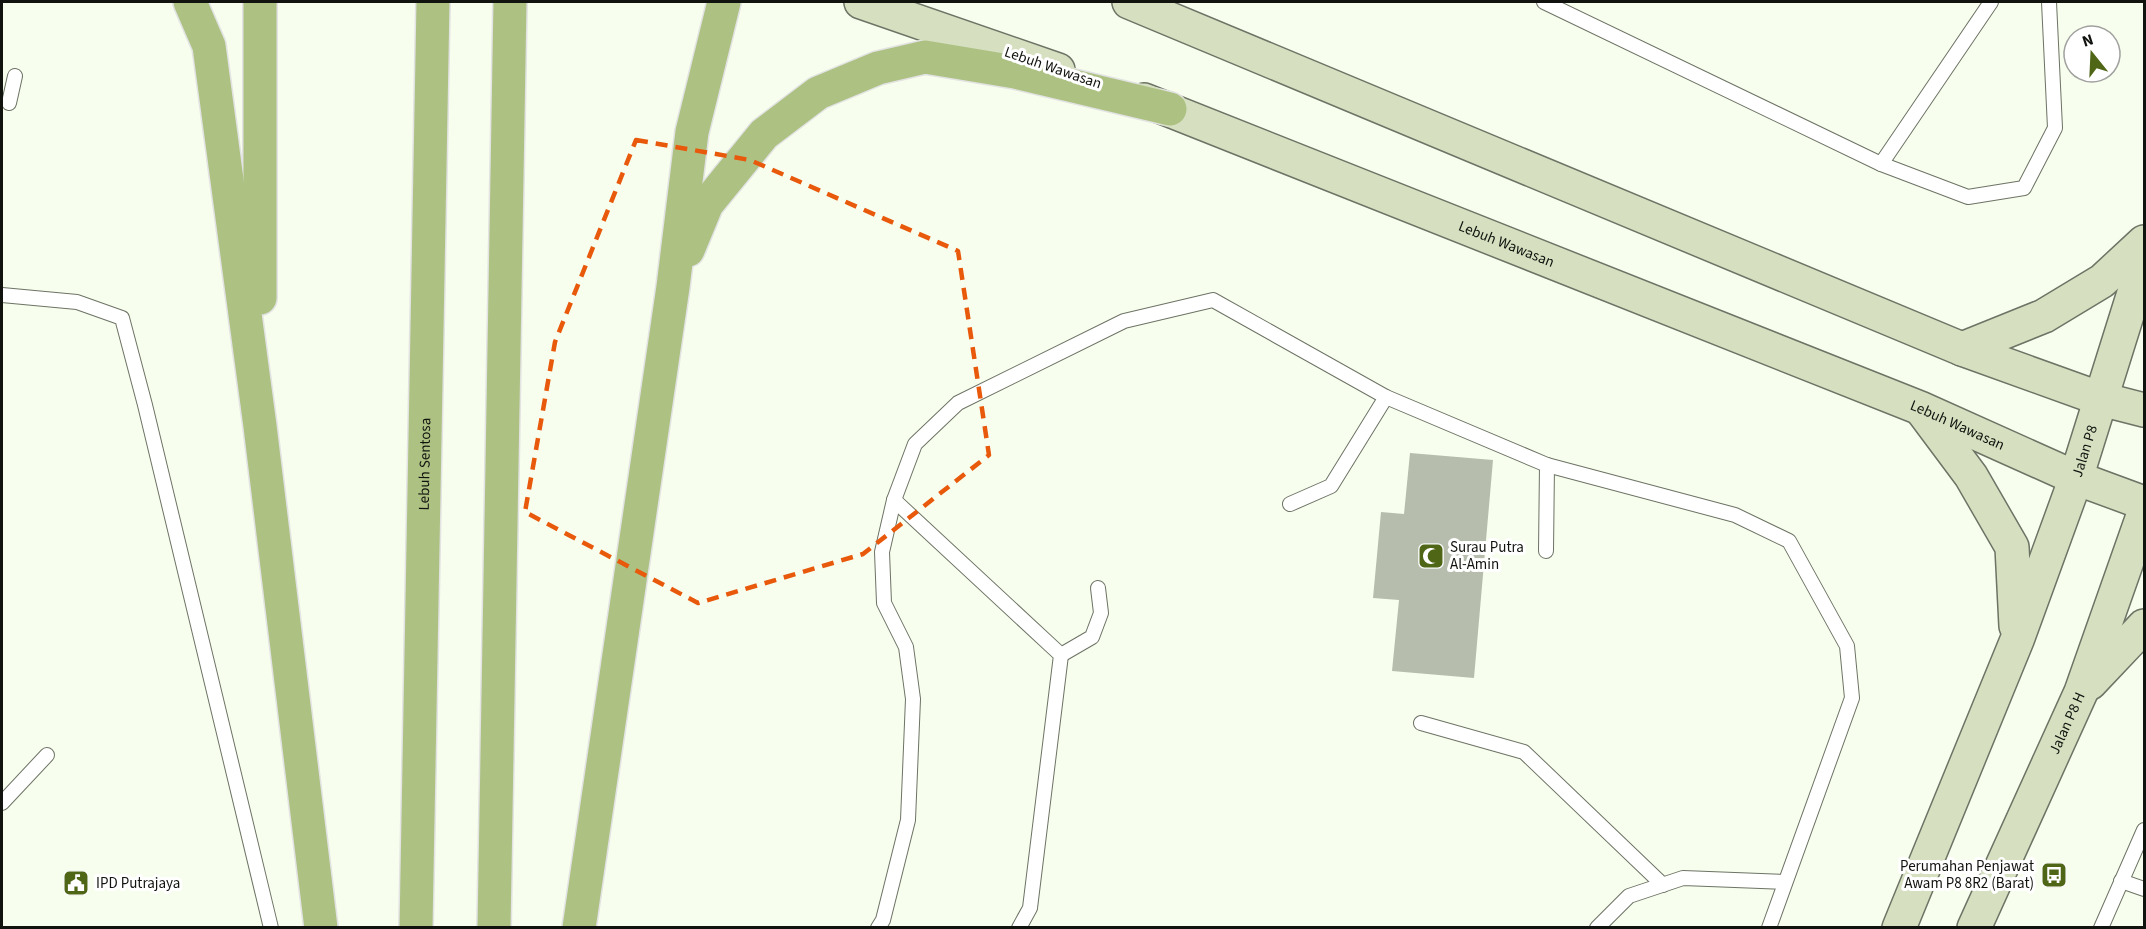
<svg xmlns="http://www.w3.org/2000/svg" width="2146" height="929" font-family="'Source Sans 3',sans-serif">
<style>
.building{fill:#b6bdad}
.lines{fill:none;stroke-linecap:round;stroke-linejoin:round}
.lane-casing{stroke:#6d7365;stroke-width:16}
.secondary-casing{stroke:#6d7365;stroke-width:36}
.primary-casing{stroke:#e2e3e2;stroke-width:36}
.lane{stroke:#fff;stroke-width:14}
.secondary{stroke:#d6e0c1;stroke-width:33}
.primary{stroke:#adc183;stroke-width:33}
.marked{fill:none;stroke:#e8590c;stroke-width:4.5;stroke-dasharray:12 8;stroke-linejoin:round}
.labels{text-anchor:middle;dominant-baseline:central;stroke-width:6;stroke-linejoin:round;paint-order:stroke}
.street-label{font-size:15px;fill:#11130e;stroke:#fff}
.poi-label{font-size:15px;fill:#11130e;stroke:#fff;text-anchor:start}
</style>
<rect width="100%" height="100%" fill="#f7feed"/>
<path class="building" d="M1410,453l83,7 -19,218 -82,-7 7,-71 -26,-2 8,-86 23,2z"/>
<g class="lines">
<g class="lane-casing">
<g id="lane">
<path d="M1544,2l337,162 87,33 56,-9 31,-60 -6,-126"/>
<path d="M9,103l6,-27"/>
<path d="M1881,164l110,-162"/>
<path d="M2,295l75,7 45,16 23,87 126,523"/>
<path d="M894,500l167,155 -31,253 -11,20"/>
<path d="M1290,504l41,-18 55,-89"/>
<path d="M1546,551l1,-86"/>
<path d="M1061,655l31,-18 9,-24 -3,-25"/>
<path d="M1421,723l103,29 139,133"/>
<path d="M2,803l45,-48"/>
<path d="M2121,881l23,8"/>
<path d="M878,928l5,-8 25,-100 5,-121 -7,-52 -22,-44 -2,-51 12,-52 21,-56 43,-41 166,-82 89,-21 173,97 161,68 188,50 54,26 58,105 5,52 -83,230"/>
<path d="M1597,928l32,-32 54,-18 102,4"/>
<path d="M2101,928l43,-98"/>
</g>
</g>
<g class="secondary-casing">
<g id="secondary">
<path d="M861,2l197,68"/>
<path d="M1129,2l833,347 139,50 43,11"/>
<path id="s1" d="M1144,100l776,308 156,70 68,25"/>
<path d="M1962,349l82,-33 58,-35 42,-39"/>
<path d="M1921,409l50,67 41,71 4,79"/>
<path d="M2090,683l54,-57"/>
<path id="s2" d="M1899,928l118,-288 59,-162 68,-217"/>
<path id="s3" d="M1974,928l107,-236 63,-179"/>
</g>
</g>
<g class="primary-casing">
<g id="primary">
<path d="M190,2l19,44 51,380 61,502"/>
<path d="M688,250l19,-46 57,-70 54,-41 60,-25 47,-11 90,15 155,37"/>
<path d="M260,298v-296"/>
<path id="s4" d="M416,928l17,-926"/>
<path d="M494,928l16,-926"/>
<path d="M579,928l94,-641 19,-155 32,-130"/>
</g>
</g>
<use href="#lane" class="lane"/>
<use href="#secondary" class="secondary"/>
<use href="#primary" class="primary"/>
</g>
<path class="marked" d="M636,140l114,20 208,91 31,204 -126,99 -165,49 -173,-91 30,-170z"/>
<defs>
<g id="mosque-square" transform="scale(1.35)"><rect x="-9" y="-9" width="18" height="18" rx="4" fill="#4e6616" stroke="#fff"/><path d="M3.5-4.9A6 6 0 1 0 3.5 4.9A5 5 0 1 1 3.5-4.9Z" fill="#fff"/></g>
<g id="bus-square" transform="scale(1.35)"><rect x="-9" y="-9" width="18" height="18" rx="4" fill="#4e6616" stroke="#fff"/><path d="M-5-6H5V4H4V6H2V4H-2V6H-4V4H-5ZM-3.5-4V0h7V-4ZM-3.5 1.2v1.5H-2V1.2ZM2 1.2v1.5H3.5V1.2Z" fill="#fff"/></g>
<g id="civic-square" transform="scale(1.35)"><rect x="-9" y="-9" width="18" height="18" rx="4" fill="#4e6616" stroke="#fff"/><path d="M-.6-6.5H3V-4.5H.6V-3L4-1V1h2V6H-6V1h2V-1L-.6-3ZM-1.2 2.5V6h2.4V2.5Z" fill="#fff"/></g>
</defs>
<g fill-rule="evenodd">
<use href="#mosque-square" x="1431" y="556"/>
<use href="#bus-square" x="2054" y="875"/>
<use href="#civic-square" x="76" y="883"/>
</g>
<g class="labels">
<g class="street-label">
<text transform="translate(1053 68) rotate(19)">Lebuh Wawasan</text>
<text stroke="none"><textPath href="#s1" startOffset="390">Lebuh Wawasan</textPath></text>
<text stroke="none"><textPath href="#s1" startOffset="876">Lebuh Wawasan</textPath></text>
<text stroke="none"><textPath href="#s2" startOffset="512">Jalan P8</textPath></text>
<text stroke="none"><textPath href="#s4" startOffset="464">Lebuh Sentosa</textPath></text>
<text stroke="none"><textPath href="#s3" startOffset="225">Jalan P8 H</textPath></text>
</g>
<g class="poi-label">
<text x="1450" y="547">Surau Putra<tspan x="1450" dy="17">Al-Amin</tspan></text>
<text x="2034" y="866" text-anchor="end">Perumahan Penjawat<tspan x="2034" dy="17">Awam P8 8R2 (Barat)</tspan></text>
<text x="96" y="883">IPD Putrajaya</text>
</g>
</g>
<rect width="2146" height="929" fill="none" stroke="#11130e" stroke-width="6"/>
<g transform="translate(2092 54) rotate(342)"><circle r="28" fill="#ffffff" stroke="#a0a19f" stroke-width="1.5"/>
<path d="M0-4.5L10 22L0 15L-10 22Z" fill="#4e6616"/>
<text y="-9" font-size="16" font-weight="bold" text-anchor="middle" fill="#11130e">N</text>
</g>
</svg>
